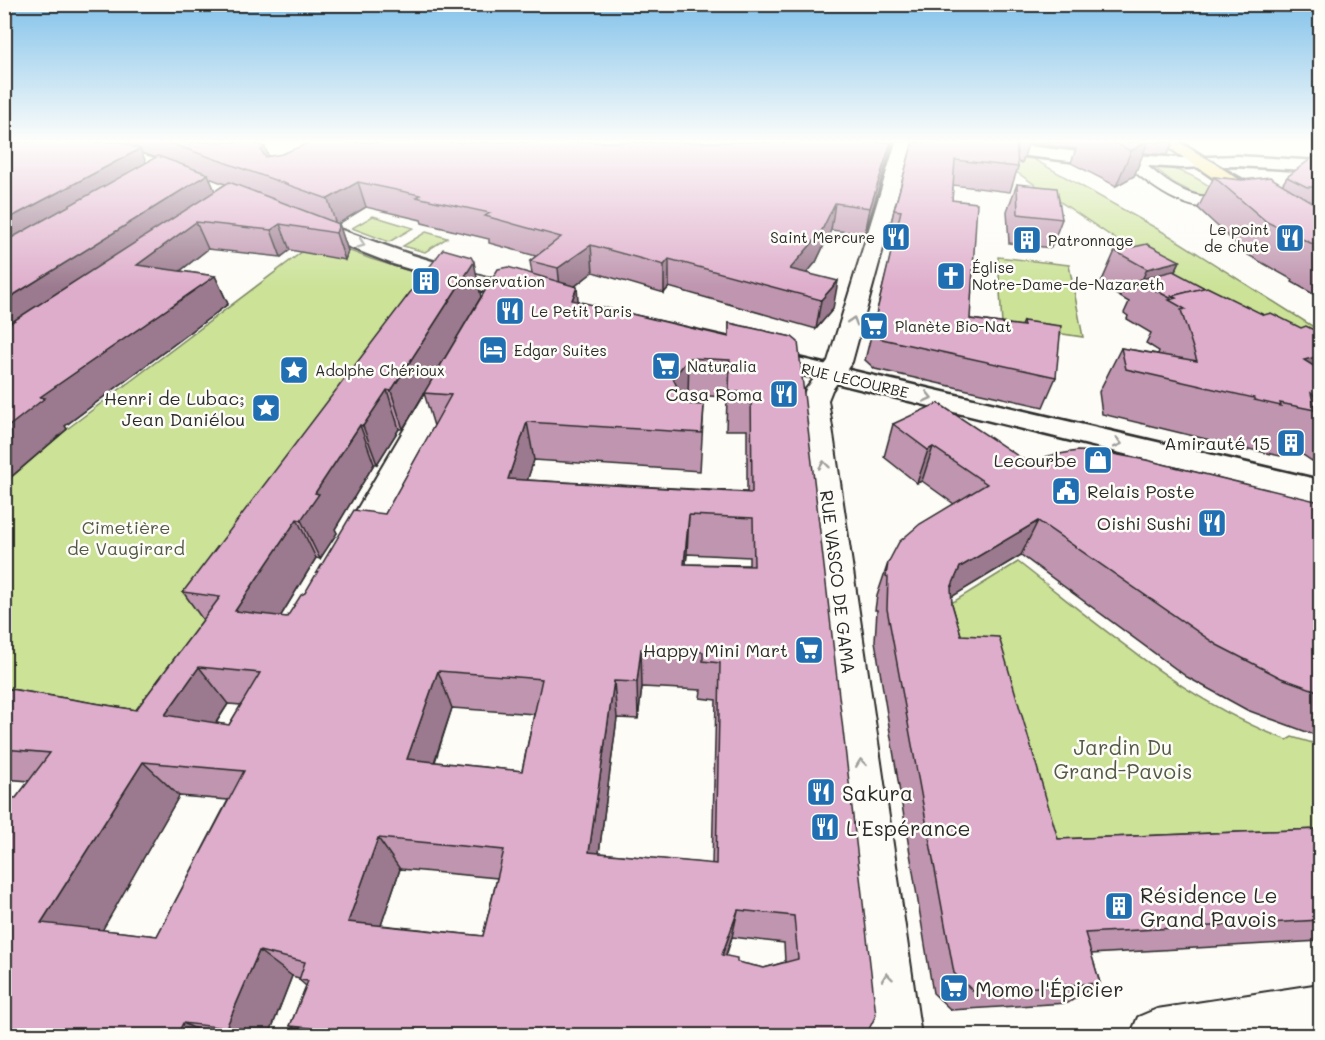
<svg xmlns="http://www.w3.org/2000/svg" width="1325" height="1040" font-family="Mali,sans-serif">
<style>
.green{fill:#cbe297;stroke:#7b8661;stroke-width:1.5}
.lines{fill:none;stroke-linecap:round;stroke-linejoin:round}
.street-casing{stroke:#2b2b2b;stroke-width:4}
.secondary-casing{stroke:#2b2b2b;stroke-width:5}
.primary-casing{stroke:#2b2b2b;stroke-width:5}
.street{fill:#fdfcf7;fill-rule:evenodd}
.secondary{fill:#fdfcf7;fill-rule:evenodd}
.primary{fill:#f5e382;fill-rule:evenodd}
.tram{stroke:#2b2b2b;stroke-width:1.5}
.wall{fill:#bf95af;stroke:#2b2b2b;stroke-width:1.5;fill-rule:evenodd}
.shaded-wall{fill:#9b798e;stroke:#2b2b2b;stroke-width:1.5}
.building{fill:#deadcb;stroke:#2b2b2b;stroke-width:1.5;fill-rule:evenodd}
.oneway{stroke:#9e9e9b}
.labels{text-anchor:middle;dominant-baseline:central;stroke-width:5;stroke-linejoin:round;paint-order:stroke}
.far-poi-label{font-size:15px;fill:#2b2b2b;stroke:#fdfcf7;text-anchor:start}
.far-street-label{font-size:15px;fill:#2b2b2b;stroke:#fdfcf7}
.poi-label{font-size:18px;fill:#2b2b2b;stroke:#fdfcf7;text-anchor:end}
.park-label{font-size:18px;fill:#535946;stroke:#fdfcf7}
.street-label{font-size:18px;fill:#2b2b2b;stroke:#fdfcf7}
.near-park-label{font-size:21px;fill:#535946;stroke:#fdfcf7}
.near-poi-label{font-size:21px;fill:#2b2b2b;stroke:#fdfcf7;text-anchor:start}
</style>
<rect width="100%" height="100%" fill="#fdfcf7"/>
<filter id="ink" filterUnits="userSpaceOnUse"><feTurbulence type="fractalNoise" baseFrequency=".0167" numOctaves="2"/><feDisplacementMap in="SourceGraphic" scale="12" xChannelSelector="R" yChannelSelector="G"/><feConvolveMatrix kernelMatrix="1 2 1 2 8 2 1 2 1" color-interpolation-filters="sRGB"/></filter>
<g filter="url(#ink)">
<g class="green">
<path d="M1003,142l167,94 150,95v38l-66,-36 -248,-168z"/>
<path d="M1155,168c26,-2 47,13 68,27h-26l-23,-12z"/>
<path d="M373,216l40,12 -24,14 -37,-14z"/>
<path d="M426,232l21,6 -22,14 -22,-6z"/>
<path d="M319,239l52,20 79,24 -316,457 -129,-23 -1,-234 63,-54z"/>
<path d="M998,257l71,8 14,72 -81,-12z"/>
<path d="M1018,562c84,65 168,140 269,178l5,-3 28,8v96l-264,15 -115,-230 8,-20 4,-4z"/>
</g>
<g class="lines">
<g class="street-casing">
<g id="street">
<path d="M896,142h16l-60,220 -20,28 -4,10 93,636h-54l-65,-636 4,-11 22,-28z"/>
<path d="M1131,155l6,2c21,18 44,40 74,40 13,1 26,-3 38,0l3,4 -3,4c-52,13 -86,-7 -124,-42l-2,-3z"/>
<path d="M451,364l9,3 4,5 -101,184 -12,4 -12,-4 -4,-8 4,-8 99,-168 4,-5z"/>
<path d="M1320,984v52h-190l8,-19 19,-8z"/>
</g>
</g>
<g class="secondary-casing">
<g id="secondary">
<path d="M938,142h55l77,9 111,7 56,-2 83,5v10l-83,-5 -56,2 -111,-7 -124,-14z"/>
<path d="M302,216l107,38 131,40 4,5 -4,5 -8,2 -139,-42 -98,-38 -3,-4 3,-4z"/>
<path d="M759,349l561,131v22l-570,-140 -4,-5 4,-5z"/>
</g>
</g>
<g class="primary-casing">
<path id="primary" d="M1161,142h20l84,54 55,31v14l-7,-2 -62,-35z"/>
</g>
<use href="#street" class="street"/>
<use href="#secondary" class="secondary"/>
<use href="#primary" class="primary"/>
<path class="tram" d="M1180,142l78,45"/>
</g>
<g class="wall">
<path d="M4,142h257l-5,2 13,12 624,-14 -28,92 -34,-4 -15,32 -10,11 27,36 -17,20 -147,-42 -5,6 -71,-21 -19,15 4,15 151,34v-13l63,14 74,698h-560l-16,-9 16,-40 -7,-6v-2l-7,-2 -23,59h-265l12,-237 13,-17 -25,-2v-91l132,22 67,-90 -20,-28 298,-295 -78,132h-4l-22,35h-3l-39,65 2,4 -17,26 -4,-1 -36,59h7l18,-24 80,-79 49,-88 -10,-33 108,-119 -2,-13 6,-5 -47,-13v-4l-67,-16 -1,-3 -55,-13 -28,17h1l9,27 -3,9 -55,-10 -9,7 -73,-8 -28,22 35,5 13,28 -163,122 2,3 -63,54zM141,153l13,4 1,1 -9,5zM209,178l16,6 -10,7zM688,395l39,2 -1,33h21v62l-220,-12 7,-20 166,11 4,-66 -19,-1 -1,-2zM687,554l62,3v8l-63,-1zM642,687l59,3 -1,8 16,2 -4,164 -113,-11 18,-135 21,1zM228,704l13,1 -12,20 -13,-2zM452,708l82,6 -12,57 -87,-9zM179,796l49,4 -71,136 -55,-6zM400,869l97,9 -14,58 -102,-11zM732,937l52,6 1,19 -21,6 -27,-6 -11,-6z"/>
<path d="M913,142h116l-7,21 -5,-1 1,5 -8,25 -57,-7 -1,15 18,119 51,7 2,-5 33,56 -13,30 -168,-38 -10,-9 30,-122 -7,-1 6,-27z"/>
<path d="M1029,142h144l-6,13 -24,-2 -9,23 -18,10 -45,-23 5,-14 -43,-5z"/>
<path d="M1320,152v146l-28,-16 1,-2 -45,-25 -50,-47 16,-31 68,8 5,-8z"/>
<path d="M1017,184l45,35 -11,29 -42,-5 -2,-32z"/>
<path d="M1115,251l65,10 -5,11 145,98v91h-8l-24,-16 -8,11 -31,-7 -1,2 -25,-6 -1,-2 -120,-29 -3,-22 22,-44 37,6 1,-3 -13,-8 5,-10 -24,-14 1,-3 -4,-3 5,-11 -29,-17z"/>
<path d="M893,424l137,40 290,38v235l-73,-27 -60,-33 -166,-122 -70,42 1,7 9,31 97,204 262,-10v112l-229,13 9,29 -32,20 -117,7 -18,-17 -58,-352 2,-31h-2l2,-14 11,-33 66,-59 -32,-23 -5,2 -33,-26z"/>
</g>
<g class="shaded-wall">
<path d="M891,142h2l-28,92 5,-26z"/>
<path d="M1146,142h2l-14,34 -18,10 15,-35z"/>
<path d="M265,147l9,24 -13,-21z"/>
<path d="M140,149l11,24 -147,85v-37z"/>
<path d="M208,174l10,25 -214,145v-43z"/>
<path d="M358,182l8,25 -30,18 -8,-26z"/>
<path d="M835,203l-4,27 -15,32 -25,30 -1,-23z"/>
<path d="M196,222l12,27 -56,44 -15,-28z"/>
<path d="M280,224l10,26 -9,7 -10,-27z"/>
<path d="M339,224l9,27 -3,9 -9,-27z"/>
<path d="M591,245l2,27 -32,25 -3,-29z"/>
<path d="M669,259v28l-5,6v-28z"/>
<path d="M1180,261l-17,33 -21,-14 5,-11z"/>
<path d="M474,262l7,35 -78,132 -12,-38z"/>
<path d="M215,276l13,28 -163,122 2,3 -63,54v-53l36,-33z"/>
<path d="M838,281l-5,28 -17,20 5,-29z"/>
<path d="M577,287l3,36 -8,-23z"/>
<path d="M1320,349v19l-17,23 1,-31z"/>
<path d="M689,358l-1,37 -15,21v-38z"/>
<path d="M387,390l12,39 -22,35 -14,-38z"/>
<path d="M527,422l7,38 -19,58 -7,-39z"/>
<path d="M360,425l14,39 -39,65 2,4 -17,26 -19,-39 14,-27z"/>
<path d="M933,447l-11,34 -5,2 11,-33z"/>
<path d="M689,515l-2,39 -5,48 2,-38z"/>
<path d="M297,519l19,39 -56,92 -25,-39z"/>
<path d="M1038,521l-17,34 -76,46 15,-34z"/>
<path d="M641,649l1,38 -4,32 -1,-37z"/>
<path d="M199,667l29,37 -30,46 -33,-35z"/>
<path d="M438,671l14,37 -28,85 -17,-34z"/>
<path d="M614,681l3,37 -22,165 -6,-31z"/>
<path d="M143,762l36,34 -88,154 -50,-27z"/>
<path d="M378,838l22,31 -27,80 -25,-27z"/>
<path d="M738,910l-6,27 -15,43 5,-25z"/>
<path d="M259,951l33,25 -23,59h-29l-14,-7z"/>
<path d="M183,1023l25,12h-31z"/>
</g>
<g class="building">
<path d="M4,142h117l19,7 -136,72z"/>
<path d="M167,142h84l14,5 -4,3 4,7 17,-3 29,-12h580l-21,66 -35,-5 -15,31 -30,35 48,12 -17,19 -152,-41 -5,6 -73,-20 -33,23 -28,-7 31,-24 -76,-21 5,-3 -74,-16 4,-2 -62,-13 -30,17z"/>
<path d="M913,142h103l2,25 -63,-7 -3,40 25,3 -7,116 54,7 -1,-5 38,5 -5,51 -174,-38 -10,-8 29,-120 -7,-1z"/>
<path d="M1113,142h33l-15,9z"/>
<path d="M1320,152v35h-13l-20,-10z"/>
<path d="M158,156l50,18 -204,127v-59z"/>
<path d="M1214,177l28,3 28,-3 50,30v44l-6,-3 5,-1 -52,-25z"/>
<path d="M229,182l110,42 -3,9 -56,-9 -9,6 -75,-8 -59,43 78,11 -175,121 5,1 -41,32v-103z"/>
<path d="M1017,184l40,4 5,31 -44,-5z"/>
<path d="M1147,244l33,17 -33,8 -32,-18z"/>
<path d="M443,249l28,8 3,5 -83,129 -4,-1 -24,36 -3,-1 -45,68 4,1 -18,26 -4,-1 -62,92 52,6 14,-22 4,-2 49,-83 31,4 66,-119 -27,-2 74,-124 10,-2 69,20 -5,13 157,37v-14l63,14 6,5 78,673 -10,20h-548l-10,-1 2,-6 -20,-2 18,-45 -9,-1 6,-18 -46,-11 -33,77 -43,-5 -6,12h-173v-238l12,1 34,-45 -46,-4v-61l132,22 84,-113 -37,-5zM689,358l41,2 -1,32h22l1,101 -244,-14 19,-57 175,11 2,-28 -19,-1 -12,-26zM689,515l64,3 1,48 -70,-2zM641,649l62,3v9l17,2 -4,201 -127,-12 25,-171 23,1zM199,667l61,6 -31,52 -64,-10zM438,671l104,8 -20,92 -115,-12zM143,762l101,9 -87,165 -116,-13zM378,838l126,12 -21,86 -135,-14zM738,910l56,6 4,43 -34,9 -27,-6v-4l-15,-3z"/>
<path d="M1173,271l32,17 -33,8 -2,2 -26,-14 4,-1 -7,-4z"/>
<path d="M1207,287l57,28 7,-2 30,15 5,-2 14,7v23l-16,4 16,10v29l-9,-6 4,17 -35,-7 1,3 -27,-6v-2l-128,-29 -5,-21 76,13 -16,-51 4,-1 -16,-9 7,-2 -4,-2z"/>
<path d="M938,403l92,61 18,-8 29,-5 25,1 44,8 174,42v190l-39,-14 -64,-33 -179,-124 -78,46 -9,21 1,16 9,31 38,2 59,202 262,-10v91l-235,13 15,50 -127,8 -19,-18 -67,-364 1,-32 -2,-1 2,-13 11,-21 21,-18 67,-40 -54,-37 -5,3 -35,-26z"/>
</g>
<defs><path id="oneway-chevron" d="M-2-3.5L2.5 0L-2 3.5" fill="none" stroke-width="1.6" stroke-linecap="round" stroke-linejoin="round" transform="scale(1.5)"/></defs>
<g class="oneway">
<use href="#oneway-chevron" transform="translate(361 244) rotate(21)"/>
<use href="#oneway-chevron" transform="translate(853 321) rotate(-73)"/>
<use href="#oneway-chevron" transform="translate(928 397) rotate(13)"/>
<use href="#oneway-chevron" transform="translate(1118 443) rotate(14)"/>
<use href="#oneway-chevron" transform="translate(824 465) rotate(-97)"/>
<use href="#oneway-chevron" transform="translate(861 763) rotate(-97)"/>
<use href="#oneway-chevron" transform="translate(887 977) rotate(-97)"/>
</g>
</g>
<linearGradient id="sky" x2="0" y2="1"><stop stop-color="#83c2ea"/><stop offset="0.49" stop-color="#fefefb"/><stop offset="1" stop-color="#fefefb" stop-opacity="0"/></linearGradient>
<rect width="1325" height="288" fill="url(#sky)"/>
<defs>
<g id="restaurant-square" transform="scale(1.5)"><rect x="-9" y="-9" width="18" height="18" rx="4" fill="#1f6fb2" stroke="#fdfcf7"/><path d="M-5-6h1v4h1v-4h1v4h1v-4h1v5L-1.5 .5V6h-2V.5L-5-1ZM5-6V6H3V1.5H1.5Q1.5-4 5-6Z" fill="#fff"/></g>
<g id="building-square" transform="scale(1.5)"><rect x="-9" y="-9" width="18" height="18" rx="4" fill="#1f6fb2" stroke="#fdfcf7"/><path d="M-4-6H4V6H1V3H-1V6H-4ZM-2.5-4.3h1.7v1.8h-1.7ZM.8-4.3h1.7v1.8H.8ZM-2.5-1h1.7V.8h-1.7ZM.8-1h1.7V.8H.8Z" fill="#fff"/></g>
<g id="church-square" transform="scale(1.5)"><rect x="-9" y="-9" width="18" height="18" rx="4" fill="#1f6fb2" stroke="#fdfcf7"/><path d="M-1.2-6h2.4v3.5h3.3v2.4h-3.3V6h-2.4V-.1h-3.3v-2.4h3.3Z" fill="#fff"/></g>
<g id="supermarket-square" transform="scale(1.5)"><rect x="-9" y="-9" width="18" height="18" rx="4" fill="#1f6fb2" stroke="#fdfcf7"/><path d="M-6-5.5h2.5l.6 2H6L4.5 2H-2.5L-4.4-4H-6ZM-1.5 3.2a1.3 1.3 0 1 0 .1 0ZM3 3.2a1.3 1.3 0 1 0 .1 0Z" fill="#fff"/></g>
<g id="hotel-square" transform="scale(1.5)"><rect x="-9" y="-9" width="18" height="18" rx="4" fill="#1f6fb2" stroke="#fdfcf7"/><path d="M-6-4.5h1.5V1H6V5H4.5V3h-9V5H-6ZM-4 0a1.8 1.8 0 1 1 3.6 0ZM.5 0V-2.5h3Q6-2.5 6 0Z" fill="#fff"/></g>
<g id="sight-square" transform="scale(1.5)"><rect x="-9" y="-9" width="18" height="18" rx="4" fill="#1f6fb2" stroke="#fdfcf7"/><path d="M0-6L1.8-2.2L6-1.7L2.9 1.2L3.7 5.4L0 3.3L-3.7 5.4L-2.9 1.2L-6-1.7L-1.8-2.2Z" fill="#fff"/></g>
<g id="shop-square" transform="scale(1.5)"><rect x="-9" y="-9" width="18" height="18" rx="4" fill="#1f6fb2" stroke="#fdfcf7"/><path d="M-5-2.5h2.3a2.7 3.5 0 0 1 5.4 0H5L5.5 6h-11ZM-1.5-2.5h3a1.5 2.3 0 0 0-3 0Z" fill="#fff"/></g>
<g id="civic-square" transform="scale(1.5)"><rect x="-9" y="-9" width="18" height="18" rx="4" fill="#1f6fb2" stroke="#fdfcf7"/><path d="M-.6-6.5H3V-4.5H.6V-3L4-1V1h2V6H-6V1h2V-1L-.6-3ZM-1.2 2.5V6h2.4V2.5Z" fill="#fff"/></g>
</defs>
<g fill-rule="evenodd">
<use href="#restaurant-square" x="896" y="237"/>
<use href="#restaurant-square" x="1290" y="238"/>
<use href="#building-square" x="1027" y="240"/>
<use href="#church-square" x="951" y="276"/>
<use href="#building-square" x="426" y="281"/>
<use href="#restaurant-square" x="510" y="311"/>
<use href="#supermarket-square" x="874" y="326"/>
<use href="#hotel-square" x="493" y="350"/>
<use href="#supermarket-square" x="666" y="366"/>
<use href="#sight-square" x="294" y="370"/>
<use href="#restaurant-square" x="784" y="394"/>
<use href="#sight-square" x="266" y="408"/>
<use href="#building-square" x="1291" y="443"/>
<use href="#shop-square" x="1098" y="460"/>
<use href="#civic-square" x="1066" y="491"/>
<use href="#restaurant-square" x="1212" y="523"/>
<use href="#supermarket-square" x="809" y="650"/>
<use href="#restaurant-square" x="821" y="792"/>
<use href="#restaurant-square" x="825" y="827"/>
<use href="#building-square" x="1119" y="906"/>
<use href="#supermarket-square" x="954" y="988"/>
</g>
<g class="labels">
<g class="far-poi-label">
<text x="1269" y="229" text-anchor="end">Le point<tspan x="1269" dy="17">de chute</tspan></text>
<text x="875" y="237" text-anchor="end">Saint Mercure</text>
<text x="1048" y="240">Patronnage</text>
<text x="972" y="267">Église<tspan x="972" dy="17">Notre-Dame-de-Nazareth</tspan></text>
<text x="447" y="281">Conservation</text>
<text x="531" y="311">Le Petit Paris</text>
<text x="895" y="326">Planète Bio-Nat</text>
<text x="514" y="350">Edgar Suites</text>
<text x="687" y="366">Naturalia</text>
<text x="315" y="370">Adolphe Chérioux</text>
</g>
<g class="far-street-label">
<text transform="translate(855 380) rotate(13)">RUE LECOURBE</text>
</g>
<g class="poi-label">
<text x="763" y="394">Casa Roma</text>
<text x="245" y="398">Henri de Lubac;<tspan x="245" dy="21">Jean Daniélou</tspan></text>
<text x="1270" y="443">Amirauté 15</text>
<text x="1077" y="460">Lecourbe</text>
<text x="1087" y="491" text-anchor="start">Relais Poste</text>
<text x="1191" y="523">Oishi Sushi</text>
<text x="788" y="650">Happy Mini Mart</text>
</g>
<g class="park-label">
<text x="126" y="527">Cimetière<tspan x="126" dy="21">de Vaugirard</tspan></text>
</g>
<g class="street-label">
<text transform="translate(838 582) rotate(83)">RUE VASCO DE GAMA</text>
</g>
<g class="near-park-label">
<text x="1123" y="746">Jardin Du<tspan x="1123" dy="24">Grand-Pavois</tspan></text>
</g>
<g class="near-poi-label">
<text x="842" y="792">Sakura</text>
<text x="846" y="827">L'Espérance</text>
<text x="1140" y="894">Résidence Le<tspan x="1140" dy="24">Grand Pavois</tspan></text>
<text x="975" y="988">Momo l'Épicier</text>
</g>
</g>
<rect width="1325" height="1040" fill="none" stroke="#fdfcf7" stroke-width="24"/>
<rect x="12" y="12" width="1301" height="1016" fill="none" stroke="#2b2b2b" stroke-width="2" filter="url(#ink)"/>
</svg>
